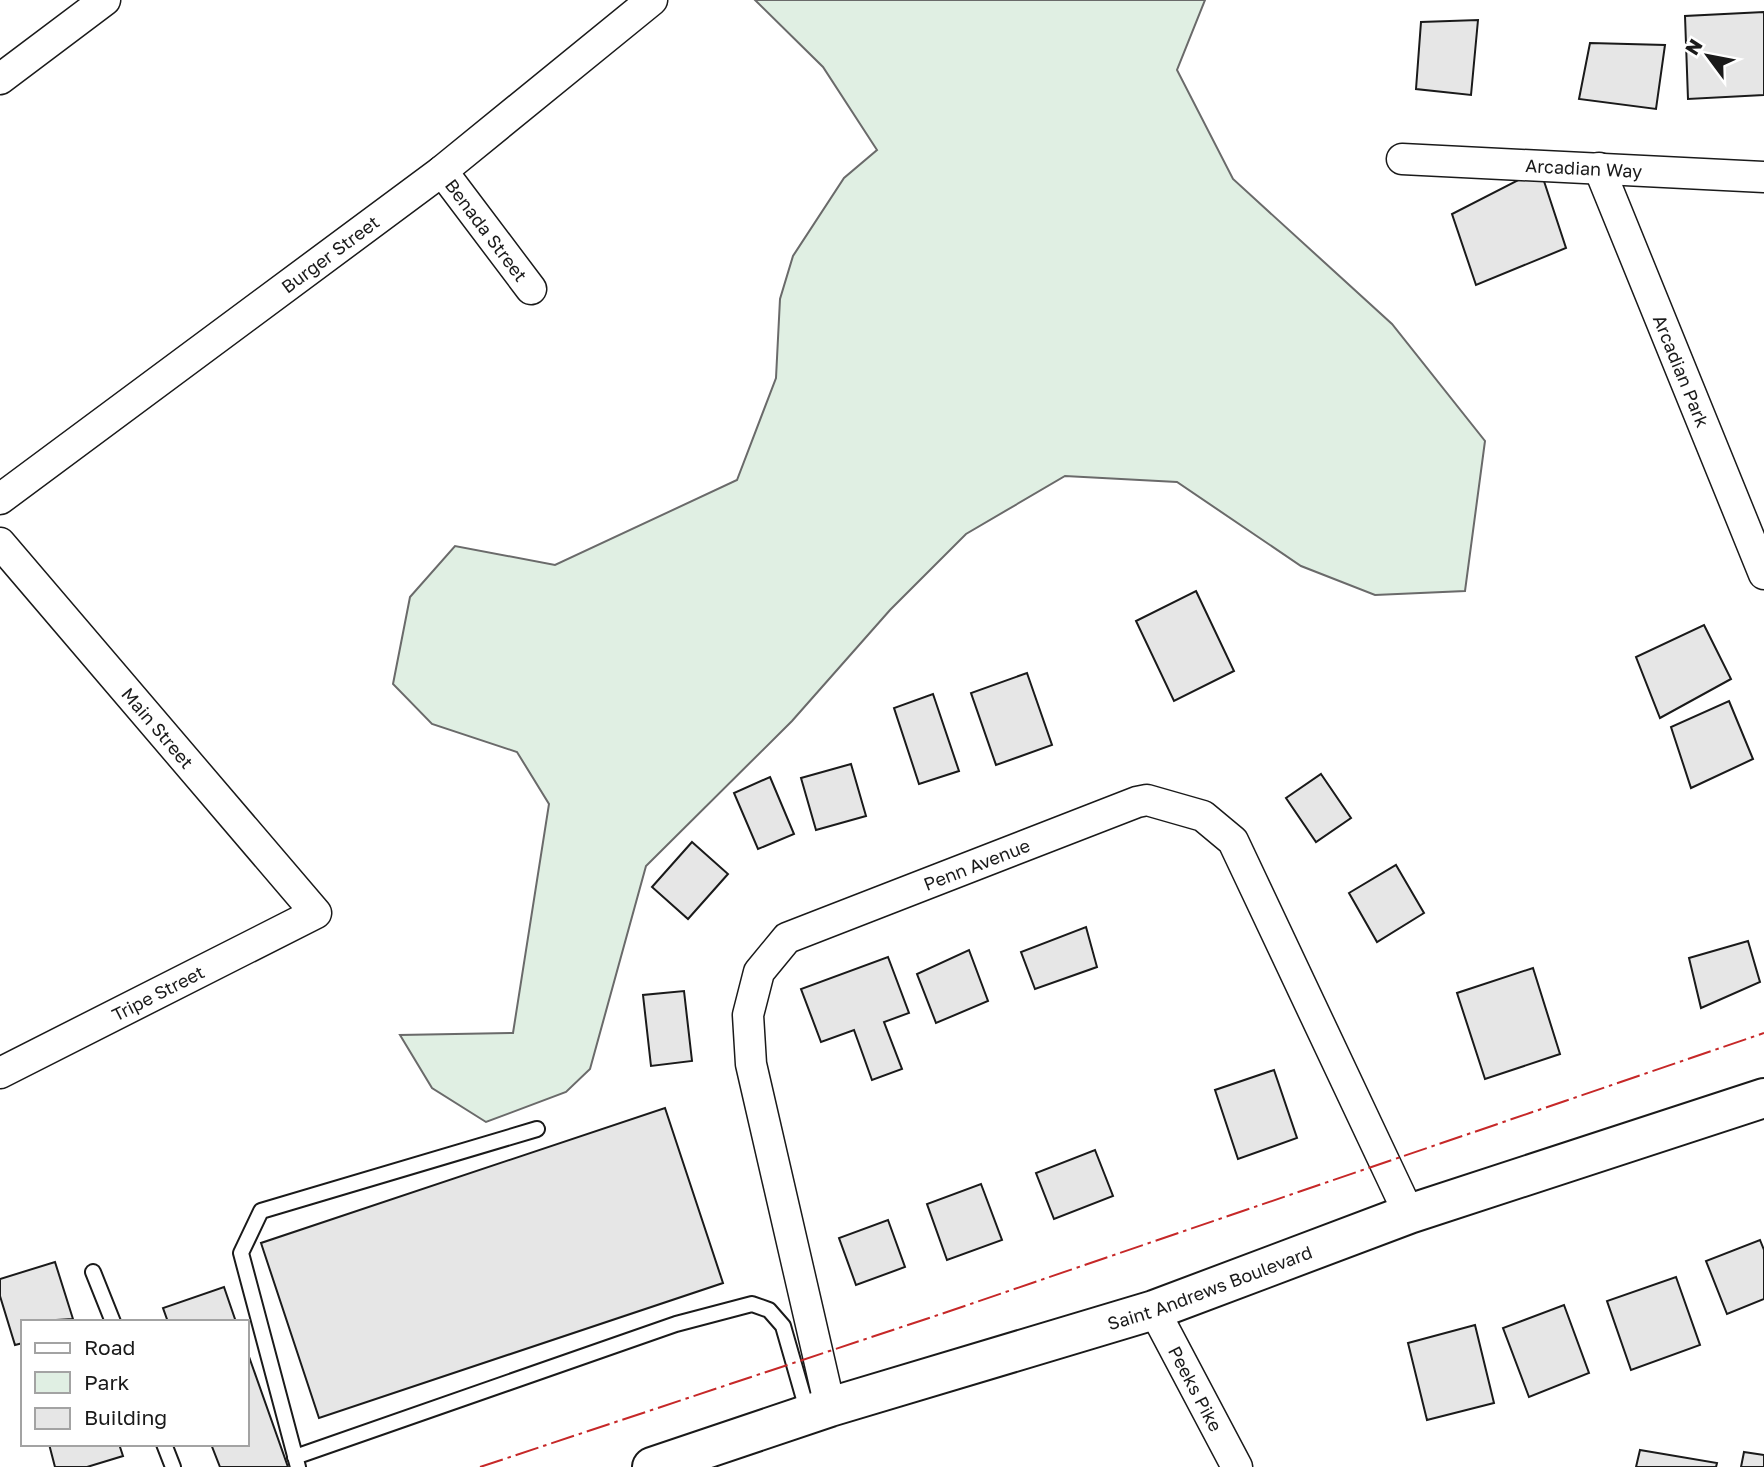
<svg xmlns="http://www.w3.org/2000/svg" width="1764" height="1467" font-family="'Golos Text',sans-serif">
<style>
.green{fill:#e0efe3;stroke:#6a6a6a;stroke-width:2}
.building{fill:#e6e6e6;stroke:#1a1a1a;stroke-width:2}
.lines{fill:none;stroke-linecap:round;stroke-linejoin:round}
.service-casing{stroke:#1a1a1a;stroke-width:18}
.minor-casing{stroke:#1a1a1a;stroke-width:33}
.primary-casing{stroke:#1a1a1a;stroke-width:42}
.service{stroke:#fff;stroke-width:14}
.minor{stroke:#fff;stroke-width:30}
.primary{stroke:#fff;stroke-width:38}
.power{stroke:#c62828;stroke-width:2;stroke-dasharray:24 5 3.5 5;stroke-linecap:butt}
.labels{text-anchor:middle;dominant-baseline:central;stroke-width:5;stroke-linejoin:round;paint-order:stroke}
.street-label{font-size:18px;fill:#1a1a1a;stroke:#fff}
</style>
<rect width="100%" height="100%" fill="#fff"/>
<path class="green" d="M755,0h450l-28,70 56,109 159,145 93,117 -20,150 -90,4 -74,-29 -124,-84 -112,-6 -99,58 -76,76 -98,111 -146,145 -56,203 -24,23 -80,30 -54,-34 -32,-53 113,-2 36,-229 -32,-52 -85,-28 -39,-40 17,-87 45,-51 100,19 182,-85 39,-102 4,-79 13,-43 51,-78 33,-28 -54,-83z"/>
<g class="building">
<path d="M1764,12v83l-76,4 -3,-83z"/>
<path d="M1478,20l-7,75 -55,-6 5,-67z"/>
<path d="M1590,43l75,2 -9,64 -77,-10z"/>
<path d="M1540,169l26,79 -90,37 -24,-71z"/>
<path d="M1196,591l38,80 -60,30 -38,-80z"/>
<path d="M1704,625l27,54 -71,39 -24,-61z"/>
<path d="M1027,673l25,72 -56,20 -25,-72z"/>
<path d="M933,694l26,77 -40,13 -25,-76z"/>
<path d="M1729,701l24,58 -62,29 -20,-61z"/>
<path d="M851,764l15,52 -50,14 -15,-52z"/>
<path d="M1321,774l30,44 -35,24 -30,-44z"/>
<path d="M770,777l24,57 -36,15 -24,-56z"/>
<path d="M692,842l36,32 -40,45 -36,-32z"/>
<path d="M1396,865l28,48 -47,29 -28,-49z"/>
<path d="M1086,927l11,40 -62,22 -14,-37z"/>
<path d="M1748,941l12,41 -59,26 -12,-50z"/>
<path d="M969,950l19,51 -52,22 -19,-49z"/>
<path d="M888,957l21,56 -25,9 18,47 -30,11 -18,-50 -33,12 -20,-53z"/>
<path d="M1533,968l27,86 -75,25 -28,-86z"/>
<path d="M684,991l8,70 -41,5 -8,-71z"/>
<path d="M1274,1070l23,68 -59,21 -23,-69z"/>
<path d="M665,1108l58,175 -404,135 -58,-175z"/>
<path d="M1095,1150l18,46 -59,23 -18,-46z"/>
<path d="M981,1184l21,56 -55,20 -20,-56z"/>
<path d="M888,1220l17,47 -49,18 -17,-47z"/>
<path d="M1760,1240l4,10v49l-37,15 -21,-53z"/>
<path d="M55,1262l18,57 -50,3v21l-8,2 -15,-49v-17z"/>
<path d="M1676,1277l24,68 -69,25 -24,-69z"/>
<path d="M224,1287l12,35h-68l-5,-14z"/>
<path d="M1564,1305l25,68 -60,24 -26,-69z"/>
<path d="M1475,1325l19,78 -67,17 -19,-77z"/>
<path d="M247,1351l41,116h-68l-9,-23h36z"/>
<path d="M49,1444h70l4,12 -36,11h-32z"/>
<path d="M1640,1450l77,13 -1,4h-80z"/>
<path d="M1744,1452l20,3v12h-23z"/>
</g>
<g class="lines">
<g class="service-casing">
<g id="service">
<path d="M93,1272l20,50"/>
<path d="M164,1444l9,23"/>
<path d="M295,1457l381,-133 76,-20 17,6 14,16 25,87"/>
<path d="M298,1467l-57,-214 20,-42 276,-82"/>
</g>
</g>
<g class="minor-casing">
<g id="minor">
<path d="M0,79l105,-79"/>
<path id="s1" d="M1402,159l362,18"/>
<path id="s2" d="M1599,168l165,406"/>
<path id="s3" d="M442,171l89,118"/>
<path id="s4" d="M0,499l442,-328 210,-171"/>
<path id="s5" d="M0,543l316,370 -316,160"/>
<path id="s6" d="M1154,1310l83,157"/>
<path id="s7" d="M830,1407l-79,-343 -3,-49 11,-43 28,-34 350,-136 10,-2 56,16 30,25 176,373"/>
</g>
</g>
<g class="primary-casing">
<g id="primary">
<path id="s8" d="M652,1467l178,-60 324,-97 255,-96 355,-116"/>
</g>
</g>
<use href="#service" class="service"/>
<use href="#minor" class="minor"/>
<use href="#primary" class="primary"/>
<path class="power" d="M480,1467l467,-155 817,-279"/>
</g>
<g class="labels">
<g class="street-label">
<text stroke="none"><textPath href="#s1" startOffset="182">Arcadian Way</textPath></text>
<text stroke="none"><textPath href="#s3" startOffset="74">Benada Street</textPath></text>
<text stroke="none"><textPath href="#s4" startOffset="411">Burger Street</textPath></text>
<text stroke="none"><textPath href="#s2" startOffset="219">Arcadian Park</textPath></text>
<text stroke="none"><textPath href="#s5" startOffset="243">Main Street</textPath></text>
<text stroke="none"><textPath href="#s7" startOffset="693">Penn Avenue</textPath></text>
<text transform="translate(158 993) rotate(-27)">Tripe Street</text>
<text stroke="none"><textPath href="#s8" startOffset="586">Saint Andrews Boulevard</textPath></text>
<text stroke="none"><textPath href="#s6" startOffset="89">Peeks Pike</textPath></text>
</g>
</g>
<rect x="21" y="1320" width="228" height="126" fill="#ffffff" stroke="#a3a3a3" stroke-width="2"/>
<rect x="35" y="1343" width="35" height="10" fill="#ffffff" stroke="#a3a3a3" stroke-width="2"/>
<text x="84" y="1355" font-size="21" fill="#1a1a1a">Road</text>
<rect x="35" y="1372" width="35" height="21" fill="#e0efe3" stroke="#a3a3a3" stroke-width="2"/>
<text x="84" y="1390" font-size="21" fill="#1a1a1a">Park</text>
<rect x="35" y="1408" width="35" height="21" fill="#e6e6e6" stroke="#a3a3a3" stroke-width="2"/>
<text x="84" y="1425" font-size="21" fill="#1a1a1a">Building</text>
<g transform="translate(1708 56) rotate(302)" stroke="#ffffff" stroke-width="5" paint-order="stroke">
<path d="M0-5L12 26L0 18L-12 26Z" fill="#1a1a1a"/>
<text y="-10" font-size="19" font-weight="bold" text-anchor="middle" fill="#1a1a1a">N</text>
</g>
</svg>
